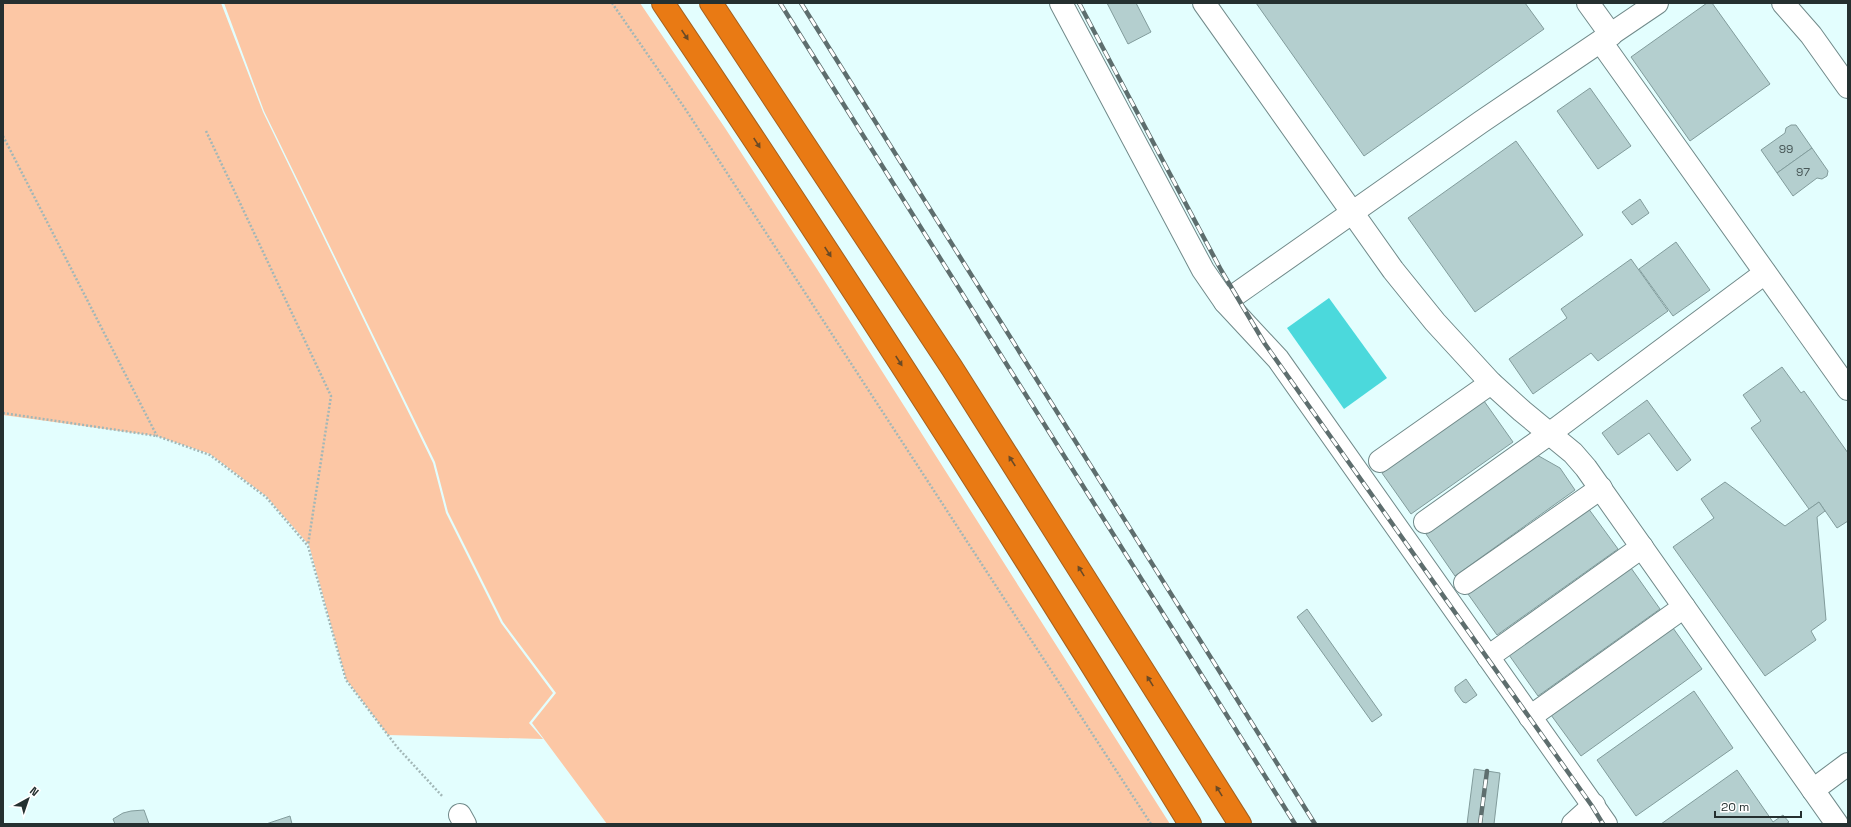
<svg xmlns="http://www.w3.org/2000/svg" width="1851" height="827" font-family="'Space Grotesk',sans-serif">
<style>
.green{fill:#fcc7a5}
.water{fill:#4bd9dc}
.building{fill:#b4cfcf;stroke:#829c9c}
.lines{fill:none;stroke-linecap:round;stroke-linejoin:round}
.minor-casing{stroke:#718a8a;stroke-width:24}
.highway-casing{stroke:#a4601e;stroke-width:24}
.path{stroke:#a2b7b7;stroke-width:2.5;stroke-dasharray:2 2;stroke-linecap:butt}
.minor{stroke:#fff;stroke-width:22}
.highway{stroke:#e97a14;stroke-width:22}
.rail-casing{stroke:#5e6e6e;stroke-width:4.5}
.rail{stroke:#fff;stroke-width:3;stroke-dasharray:9;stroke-linecap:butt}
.oneway{fill:#6a4a26}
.labels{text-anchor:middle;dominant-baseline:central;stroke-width:3;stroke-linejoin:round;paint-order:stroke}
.number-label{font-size:12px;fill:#495858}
</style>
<rect width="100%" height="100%" fill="#e3fefe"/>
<g class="green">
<path d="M3,3h218l42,109 170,351 13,50 55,110 52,70 -24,30 14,16 -155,-4 -42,-56 -37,-134 -43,-49 -56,-42 -53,-18 -154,-21z"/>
<path d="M224,3h416l85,125 92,141 353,555h-563l-75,-101 24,-30 -53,-71 -55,-110 -13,-50 -171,-351z"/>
</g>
<path class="water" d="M1329,298l58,80 -43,31 -57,-81z"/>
<g class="building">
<path d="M1107,3h29l15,29 -23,12z"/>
<path d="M1256,3h269l19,26 -180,127z"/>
<path d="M1707,3h5l58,81 -80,57 -59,-84z"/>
<path d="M1590,88l41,58 -33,23 -41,-58z"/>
<path d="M1791,125h5l16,23 -35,25 -16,-23 24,-17 1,-5z"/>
<path d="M1516,141l67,94 -108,77 -67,-94z"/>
<path d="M1812,148l16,23 -1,5 -5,3 -5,-1 -24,18 -16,-23z"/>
<path d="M1640,199l9,14 -17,12 -10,-13z"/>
<path d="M1676,242l34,48 -37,26 -34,-47z"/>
<path d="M1631,259l37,52 -70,50 -7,-8 -58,41 -24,-35 58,-41 -6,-9z"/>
<path d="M1782,367l19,26 3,-2 44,62v68l-11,7 -18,-26 -10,7 -58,-81 10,-7 -18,-26z"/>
<path d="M1647,400l44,60 -14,11 -28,-38 -31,22 -16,-22z"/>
<path d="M1484,401l29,41 -102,72 -29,-41z"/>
<path d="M1537,455l23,13 15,22 -120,86 -29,-42z"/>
<path d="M1725,482l60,44 34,-24 6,9 -8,6 9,103 -15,11 5,9 -51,36 -92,-129 41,-29 -13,-19z"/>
<path d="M1588,508l30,41 -121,86 -29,-41z"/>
<path d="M1631,568l29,41 -122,87 -29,-41z"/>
<path d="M1307,609l75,106 -10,7 -75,-105z"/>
<path d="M1673,628l29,41 -121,87 -30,-41z"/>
<path d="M1466,679l11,16 -11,8 -3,-1 -8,-11v-4z"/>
<path d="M1694,691l39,57 -97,68 -39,-56z"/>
<path d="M1474,769l26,4 -6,51h-27z"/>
<path d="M1737,770l36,52 10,-7 6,7 -3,2h-125z"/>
<path d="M144,810l5,14h-34l-2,-5 10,-6 8,-2z"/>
<path d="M290,816l2,8h-26z"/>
</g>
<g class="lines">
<g class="minor-casing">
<g id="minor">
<path d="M1061,3l142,267 22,32"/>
<path d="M1204,3l189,267 42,52 56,61 31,28 51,42 13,15 251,356"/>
<path d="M1588,3l23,32"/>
<path d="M1783,3l28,32 37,52"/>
<path d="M1601,42l247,347"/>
<path d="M1380,461l111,-78"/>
<path d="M1425,522l124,-88 216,-161"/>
<path d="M1465,583l136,-95"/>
<path d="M1488,657l154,-110"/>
<path d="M1530,717l154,-110"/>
<path d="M1813,790l35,-26"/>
<path d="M460,815l5,9"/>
<path d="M1573,824l21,-19"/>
<path d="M1606,824l-328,-465 -53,-57 256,-180 176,-119"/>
</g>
</g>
<g class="highway-casing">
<g id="highway">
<path d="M663,3c182,270 357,544 527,821"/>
<path d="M711,3l241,365 288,456"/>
</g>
</g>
<g class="path">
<path d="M612,3l74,107 465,714"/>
<path d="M206,131l125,265 -23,149"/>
<path d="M3,136l154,300 53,19 56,42 42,49 38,134 51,67 46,50"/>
<path d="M3,413l154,23"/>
</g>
<use href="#minor" class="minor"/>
<use href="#highway" class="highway"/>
<g class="rail-casing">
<g id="rail">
<path d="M780,3l515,821"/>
<path d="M801,3l514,821"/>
<path d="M1079,3l142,267 44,74 327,462 11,18"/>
<path d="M1480,824l7,-53"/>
</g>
</g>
<use href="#rail" class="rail"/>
</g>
<defs><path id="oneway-solid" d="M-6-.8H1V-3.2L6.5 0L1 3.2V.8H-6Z"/></defs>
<g class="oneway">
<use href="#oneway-solid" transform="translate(685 35) rotate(56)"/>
<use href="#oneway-solid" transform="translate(757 143) rotate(57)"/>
<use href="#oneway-solid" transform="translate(828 252) rotate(57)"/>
<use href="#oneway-solid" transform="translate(899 361) rotate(57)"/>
<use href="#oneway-solid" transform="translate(1012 461) rotate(-123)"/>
<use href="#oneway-solid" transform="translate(1081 571) rotate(-122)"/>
<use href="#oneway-solid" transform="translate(1150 681) rotate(-122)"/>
<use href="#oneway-solid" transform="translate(1219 791) rotate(-122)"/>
</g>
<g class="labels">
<g class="number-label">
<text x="1786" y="149">99</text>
<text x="1803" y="172">97</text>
</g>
</g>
<rect width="1851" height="827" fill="none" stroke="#253030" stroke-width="8"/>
<g transform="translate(28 799) rotate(40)" stroke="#ffffff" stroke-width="3" paint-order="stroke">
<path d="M0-3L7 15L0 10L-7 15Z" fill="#253030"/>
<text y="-6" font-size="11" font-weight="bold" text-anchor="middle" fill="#253030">N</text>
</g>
<path d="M1715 811v6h86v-6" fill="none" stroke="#253030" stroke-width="2"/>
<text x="1721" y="811" font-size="12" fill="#253030" stroke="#ffffff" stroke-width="3" paint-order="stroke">20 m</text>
</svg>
